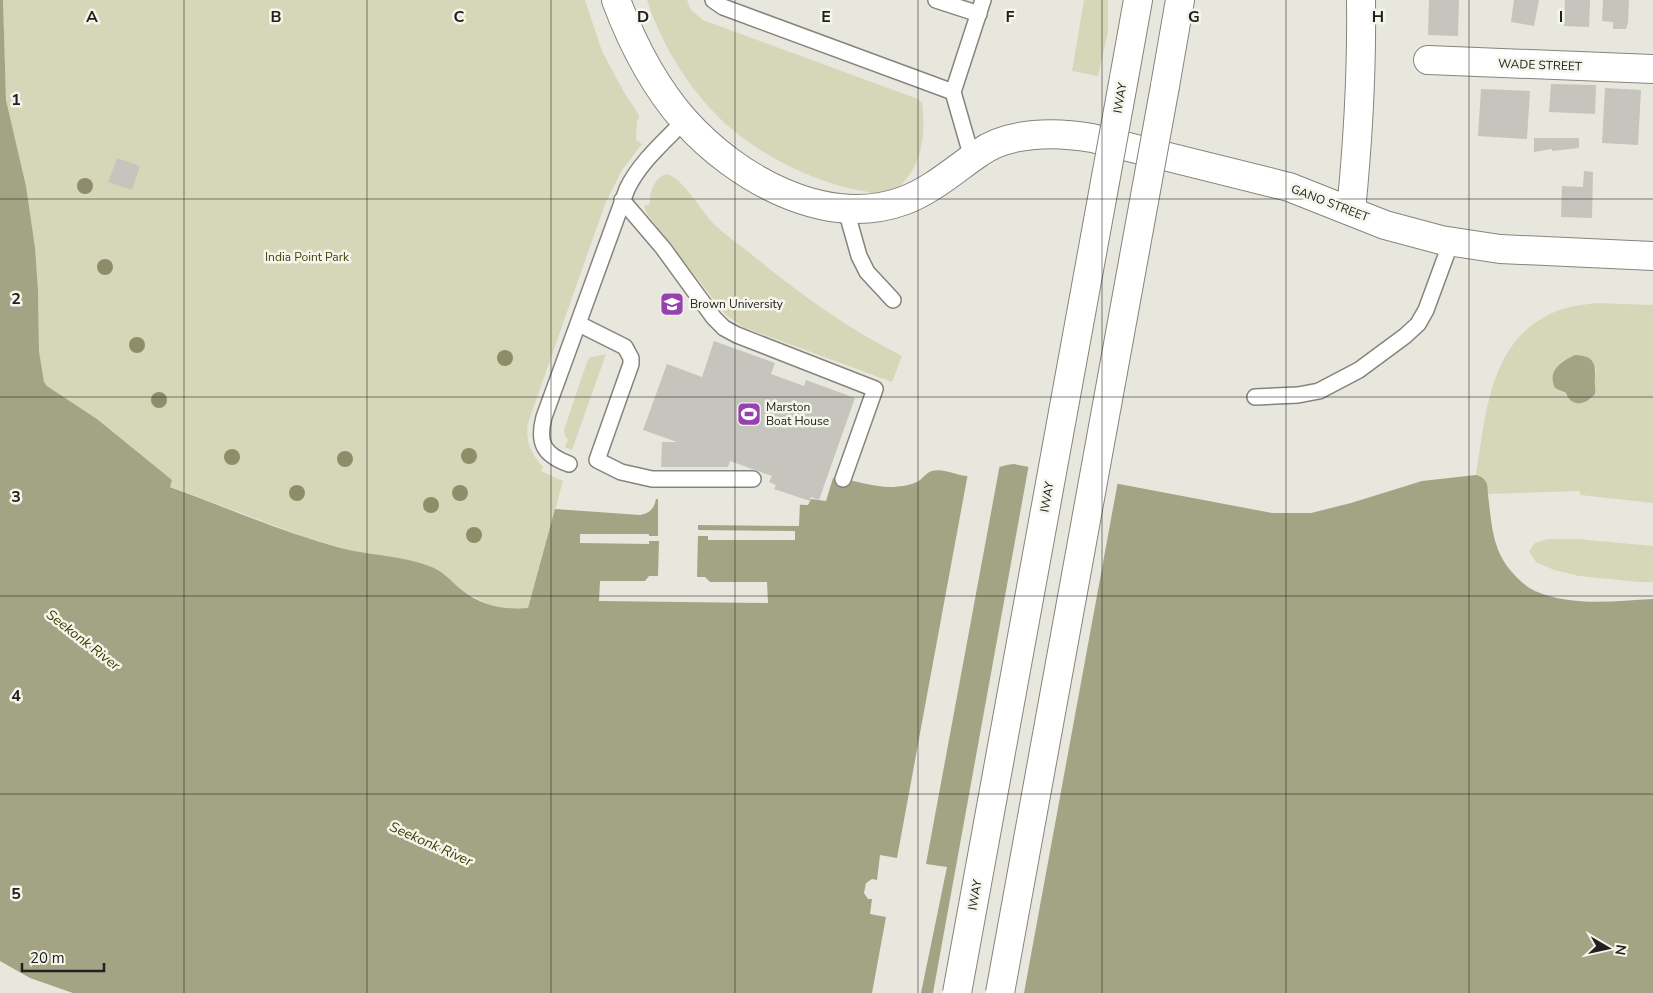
<svg xmlns="http://www.w3.org/2000/svg" width="1653" height="993" font-family="'Nunito Sans',sans-serif">
<style>
.green{fill:#d6d7b9;fill-rule:evenodd}
.water{fill:#a3a484}
.pier{fill:#e7e7de}
.building{fill:#c5c5bd}
.lines{fill:none;stroke-linecap:round;stroke-linejoin:round}
.service-casing{stroke:#85857d;stroke-width:18}
.minor-casing{stroke:#85857d;stroke-width:30}
.tertiary-casing{stroke:#85857d;stroke-width:30}
.motorway-casing{stroke:#85857d;stroke-width:30}
.service{stroke:#fff;stroke-width:15}
.minor{stroke:#fff;stroke-width:28}
.tertiary{stroke:#fff;stroke-width:28}
.motorway{stroke:#fff;stroke-width:28}
.motorway-bridge-casing{stroke:#85857d;stroke-width:30;stroke-linecap:butt}
.motorway-bridge{stroke:#fff;stroke-width:28}
.tree{fill:#8d8d69}
.grid{fill:none;stroke:#20201d;stroke-width:1;stroke-opacity:0.55}
.labels{text-anchor:middle;dominant-baseline:central;stroke-width:5;stroke-linejoin:round;paint-order:stroke}
.street-label{font-size:12px;fill:#20201d;stroke:#f4f5eb}
.park-label{font-size:12px;fill:#444309;stroke:#f4f5eb}
.poi-label{font-size:12px;fill:#20201d;stroke:#f4f5eb;text-anchor:start}
.water-label{font-size:14px;font-style:italic;fill:#3e3c01;stroke:#f4f5eb}
.grid-label{font-size:16px;text-anchor:middle;font-weight:bold;fill:#20201d;stroke:#f4f5eb;stroke-width:5;stroke-linejoin:round;paint-order:stroke}
</style>
<rect width="100%" height="100%" fill="#e7e7de"/>
<g class="green">
<path d="M3,0h582l17,51 23,43 14,21v4l-2,1 -1,20 6,4 -20,26 -17,34 -77,219c-3,17 3,31 15,44l-2,4 22,10 -35,127h-27l-13,-4 -24,-12 -15,-13 -60,-22 -23,-2 -59,-17 -138,-52 3,-6 -75,-61 -50,-33 -3,-4 -5,-31 -1,-61 -12,-104 -20,-86z"/>
<path d="M647,0h40l4,10 12,10 215,79 4,4c4,29 1,59 -20,81 -5,5 -12,10 -20,10 -6,0 -13,-2 -19,-3 -46,-8 -93,-31 -129,-60 -40,-33 -71,-82 -87,-131z"/>
<path d="M1084,0h24v32l-10,44 -26,-5z"/>
<path d="M666,174c16,2 37,40 49,51 9,9 20,16 30,24 49,41 100,78 157,107l-10,26 -149,-55 -18,-13 -78,-100 -3,-8 6,-2c-1,-11 4,-26 16,-30z"/>
<path d="M1595,303l58,2v198l-73,-8v-4l-92,3c-1,-9 -3,-16 -12,-19 10,-62 13,-137 81,-164 12,-5 25,-6 38,-8zM1596,368l-1,12v14l-5,6 -29,-8z"/>
<path d="M606,354l-34,96 -7,-3 3,-7 -3,-4 -1,-6 23,-68 2,-4z"/>
<path d="M1548,539h30l75,7v36h-14l-60,-6 -25,-6 -18,-8 -7,-11 6,-8z"/>
</g>
<g class="water">
<path d="M0,0h3l3,100 20,86 9,62 3,42 1,61 5,31 3,4 50,33 75,61 -2,7c55,20 110,44 167,60 32,9 67,8 97,21 11,5 20,16 29,23 19,15 42,19 65,17l27,-99 85,6c10,-2 14,-6 16,-16l152,6 3,-6 15,2 7,-23c20,1 41,10 61,9 9,-1 19,-2 26,-7 4,-3 6,-7 12,-9 11,-3 23,4 34,5 16,0 32,-11 48,-12l258,49h39l40,-10 71,-22 54,-6c5,1 9,4 11,9 1,6 1,13 2,19 3,26 5,48 22,68 7,8 15,16 24,20 38,16 78,10 118,8v394h-1580l-43,-15 -30,-17z"/>
<path d="M1575,355c17,1 21,6 20,23 -1,5 1,10 0,16 -8,10 -23,15 -29,-1l-11,-5c-8,-18 6,-26 20,-33z"/>
</g>
<g class="pier">
<path d="M1000,464l-74,400 21,3 -26,126h-49l14,-76 -16,-3 2,-15h-4l-4,-6 2,-10 6,-4 5,1 3,-25 17,3 71,-385 11,-2z"/>
<path d="M1029,464l89,17 -94,512h-91z"/>
<path d="M658,497l142,5 -1,24 -101,-1v5l97,1v9h-87v-4h-10l-1,41h8l5,5h57l1,21 -169,-2 1,-20h45l4,-5h9l1,-35h-10v3l-69,-1v-9h69v2h9z"/>
</g>
<g class="building">
<path d="M1429,0h30l-1,36 -30,-1z"/>
<path d="M1514,0h25l-5,26 -23,-4z"/>
<path d="M1565,0h25l-1,27 -25,-1z"/>
<path d="M1603,0h26l-1,23 -2,6h-13v-7l-11,-1z"/>
<path d="M1551,84l45,1 -1,29 -46,-2z"/>
<path d="M1605,88l36,2 -3,55 -36,-2z"/>
<path d="M1481,89l49,2 -3,48 -49,-3z"/>
<path d="M1534,138h45v10l-27,3v-2l-18,3z"/>
<path d="M117,158l23,8 -8,24 -24,-8z"/>
<path d="M1584,171l9,1 -1,46 -31,-1 1,-31 21,1z"/>
<path d="M714,341l61,22 -4,11 33,12 2,-6 49,18 -36,102 -8,-3 -1,4 -36,-12 2,-4 -7,-3 3,-6 -42,-15 -2,6h-67l1,-25h15l-34,-12 24,-66 35,13z"/>
</g>
<g class="lines">
<g class="service-casing">
<g id="service">
<path d="M713,0l10,7 230,85"/>
<path d="M936,0l43,14"/>
<path d="M972,158l-19,-66 30,-92"/>
<path d="M622,200l41,48 51,70 10,10 13,7 138,54 -32,90"/>
<path d="M846,210l13,46 8,16 26,28"/>
<path d="M579,324l46,23 6,11v6l-34,96 24,12 31,7h101"/>
<path d="M1255,397l43,-2 21,-4 40,-21 46,-34 13,-12 8,-14 25,-68"/>
<path d="M569,464c-25,-9 -32,-21 -25,-47l83,-228c13,-27 37,-47 58,-69"/>
</g>
</g>
<g class="minor-casing">
<path id="minor" d="M1428,60l225,9"/>
</g>
<g class="tertiary-casing">
<path id="tertiary" d="M616,0c16,43 38,86 69,121 51,57 140,108 218,80 28,-10 51,-31 76,-48 30,-22 78,-21 113,-15l197,49 96,38 56,15 59,9 153,7"/>
</g>
<g class="motorway-casing">
<g id="motorway">
<path d="M1124,78l14,-78"/>
<path d="M1165,86l15,-86"/>
<path d="M1351,211c7,-70 11,-140 10,-211"/>
</g>
</g>
<use href="#service" class="service"/>
<use href="#minor" class="minor"/>
<use href="#tertiary" class="tertiary"/>
<use href="#motorway" class="motorway"/>
<g class="motorway-bridge-casing">
<g id="motorway-bridge">
<path d="M957,993l167,-915"/>
<path d="M1000,993l165,-907"/>
</g>
</g>
<use href="#motorway-bridge" class="motorway-bridge"/>
</g>
<g class="tree">
<circle cx="85" cy="186" r="8"/>
<circle cx="105" cy="267" r="8"/>
<circle cx="137" cy="345" r="8"/>
<circle cx="505" cy="358" r="8"/>
<circle cx="159" cy="400" r="8"/>
<circle cx="469" cy="456" r="8"/>
<circle cx="232" cy="457" r="8"/>
<circle cx="345" cy="459" r="8"/>
<circle cx="297" cy="493" r="8"/>
<circle cx="460" cy="493" r="8"/>
<circle cx="431" cy="505" r="8"/>
<circle cx="474" cy="535" r="8"/>
</g>
<path class="grid" d="M184,0v993M367,0v993M551,0v993M735,0v993M918,0v993M1102,0v993M1286,0v993M1469,0v993M0,199h1653M0,397h1653M0,596h1653M0,794h1653"/>
<defs>
<g id="university-square" transform="scale(1.25)"><rect x="-9" y="-9" width="18" height="18" rx="4" fill="#9741af" stroke="#f4f5eb"/><path d="M0-5L7-2L0 1L-7-2ZM-4 1L0 2.5L4 1V4Q0 6-4 4Z" fill="#fff"/></g>
<g id="stadium-square" transform="scale(1.25)"><rect x="-9" y="-9" width="18" height="18" rx="4" fill="#9741af" stroke="#f4f5eb"/><path d="M0-5a6.5 5 0 1 0 0 10a6.5 5 0 1 0 0-10ZM-3.5-1.8h7v3.6h-7Z" fill="#fff"/></g>
</defs>
<g fill-rule="evenodd">
<use href="#university-square" x="672" y="304"/>
<use href="#stadium-square" x="749" y="414"/>
</g>
<g class="labels">
<g class="street-label">
<text transform="translate(1540 65) rotate(2)">WADE STREET</text>
<text transform="translate(1120 98) rotate(-80)">IWAY</text>
<text transform="translate(1330 203) rotate(21)">GANO STREET</text>
<text transform="translate(1047 497) rotate(-80)">IWAY</text>
<text transform="translate(975 895) rotate(-80)">IWAY</text>
</g>
<g class="park-label">
<text x="307" y="257">India Point Park</text>
</g>
<g class="poi-label">
<text x="690" y="304">Brown University</text>
<text x="766" y="407">Marston<tspan x="766" dy="14">Boat House</tspan></text>
</g>
<g class="water-label">
<text transform="translate(83 640) rotate(38)">Seekonk River</text>
<text transform="translate(431 844) rotate(24)">Seekonk River</text>
</g>
</g>
<g class="grid-label">
<text x="92" y="22">A</text>
<text x="276" y="22">B</text>
<text x="459" y="22">C</text>
<text x="643" y="22">D</text>
<text x="826" y="22">E</text>
<text x="1010" y="22">F</text>
<text x="1194" y="22">G</text>
<text x="1378" y="22">H</text>
<text x="1561" y="22">I</text>
<text x="16" y="105">1</text>
<text x="16" y="304">2</text>
<text x="16" y="502">3</text>
<text x="16" y="701">4</text>
<text x="16" y="899">5</text>
</g>
<g transform="translate(1608 948) rotate(99)" stroke="#f4f5eb" stroke-width="4" paint-order="stroke">
<path d="M0-4L9 19L0 12L-9 19Z" fill="#20201d"/>
<text y="-8" font-size="14" font-weight="bold" text-anchor="middle" fill="#20201d">N</text>
</g>
<path d="M22 963v8h82v-8" fill="none" stroke="#20201d" stroke-width="2.5"/>
<text x="30" y="963" font-size="15" fill="#20201d" stroke="#f4f5eb" stroke-width="4" paint-order="stroke">20 m</text>
</svg>
